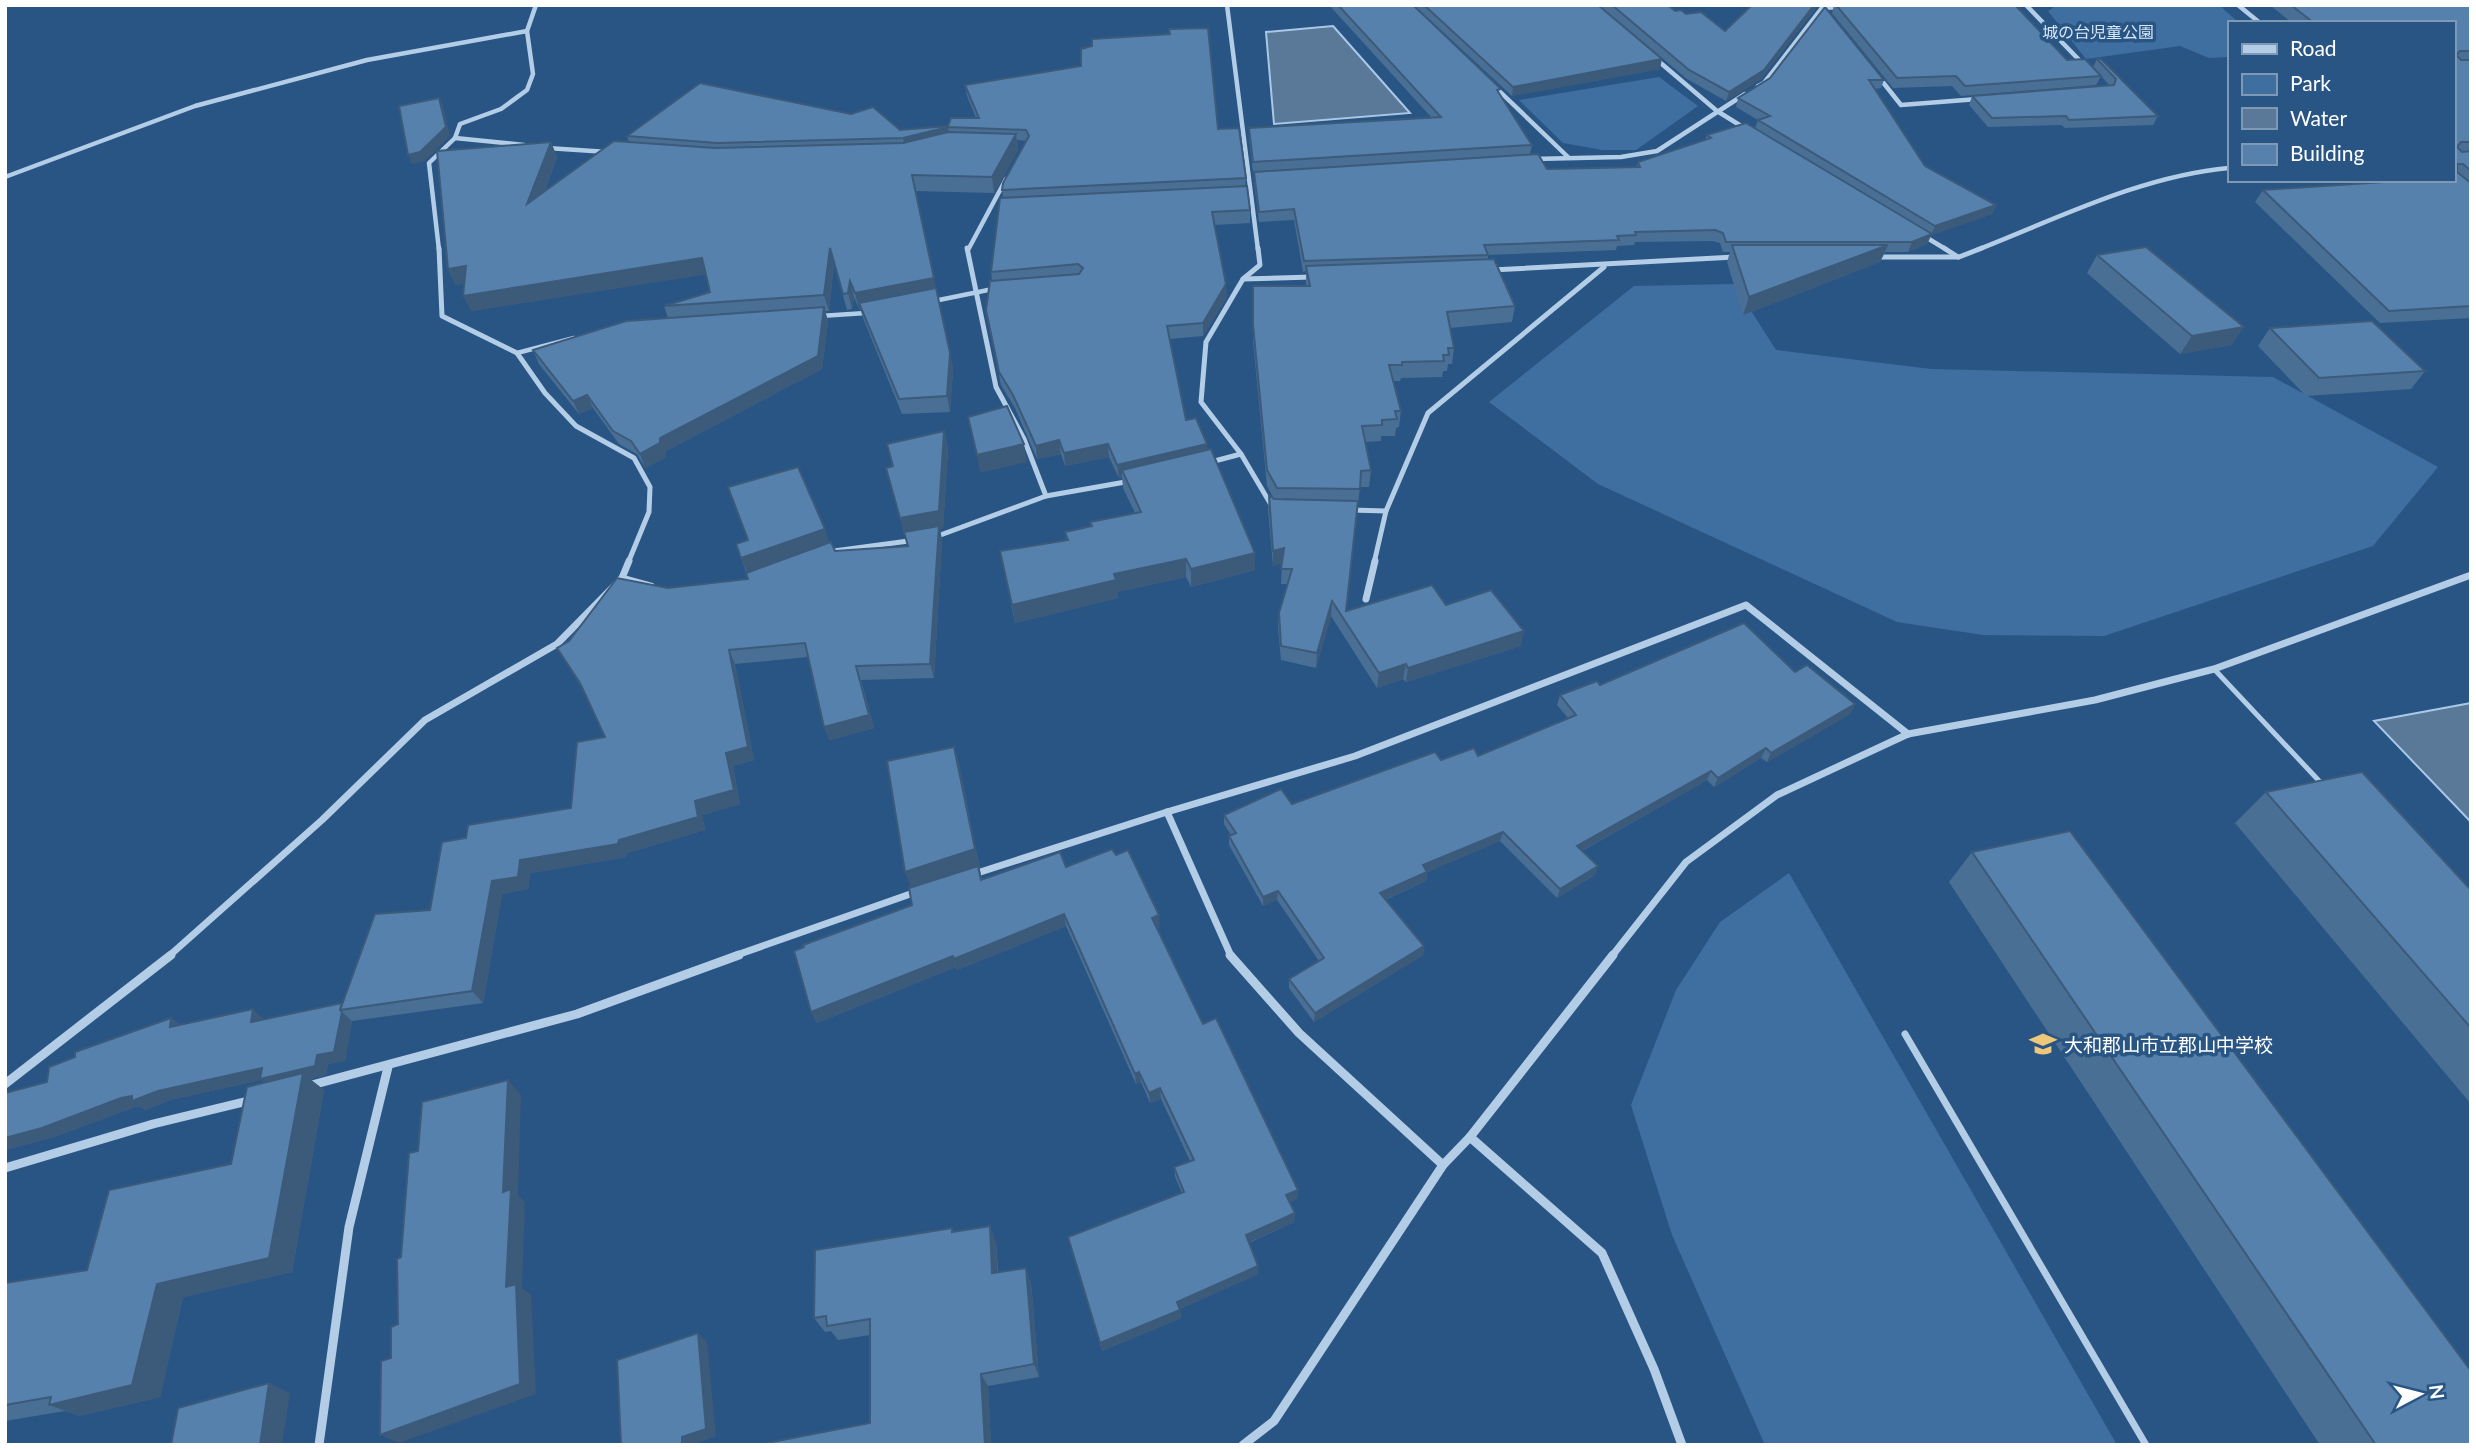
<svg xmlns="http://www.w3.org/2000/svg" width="2476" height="1450" font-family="Lato,'Noto Sans JP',sans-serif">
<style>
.green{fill:#3e6fa0}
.water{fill:#5a7898;stroke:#a8c8e7;stroke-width:2}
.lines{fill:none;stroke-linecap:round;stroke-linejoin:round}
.lane-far2{stroke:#b3cde7;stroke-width:4.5}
.lane-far1{stroke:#b3cde7;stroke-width:5}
.lane{stroke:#b3cde7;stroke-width:7}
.street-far3{stroke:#b3cde7;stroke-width:4.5}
.street-far2{stroke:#b3cde7;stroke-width:5}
.street-far1{stroke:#b3cde7;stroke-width:7}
.street{stroke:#b3cde7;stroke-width:9}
.wall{fill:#4a6f95}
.shaded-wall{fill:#3c5a79}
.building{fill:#5681ad;stroke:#3c5a79;stroke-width:2}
.labels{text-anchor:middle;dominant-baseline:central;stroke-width:7;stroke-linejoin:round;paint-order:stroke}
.far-park-label{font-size:16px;fill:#d6e6f6;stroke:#295584}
.poi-label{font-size:19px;fill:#fff;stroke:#295584;text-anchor:start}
</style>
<rect width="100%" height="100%" fill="#295584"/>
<g class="green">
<path d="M2108,5h111l20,18h-10v34l-20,1 -29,-12 -94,13 -38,-48 6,-4z"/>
<path d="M1659,77l39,29 -62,44h-34l-39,-7 -44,-43z"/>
<path d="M1734,284l42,66 155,19 342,8 165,90 -65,79 -269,90 -121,-1 -86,-13 -299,-138 -109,-82 145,-116z"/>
<path d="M1789,873l328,572h-352l-93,-210 -41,-130 45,-115 44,-68z"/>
</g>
<g class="water">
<path d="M1333,26l77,87 -136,11 -8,-92z"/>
<path d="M2471,703v117l-1,1 -96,-100z"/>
</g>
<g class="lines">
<g class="lane-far2">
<path d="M934,301l59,-12"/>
<path d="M820,316l46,-3"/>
<path d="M517,353l57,-15"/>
</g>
<path class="lane-far1" d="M2214,669l108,115"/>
<path class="lane" d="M1905,1034l241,411"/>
<g class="street-far3">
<path d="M1227,5l31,245"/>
<path d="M2026,5l58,60"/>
<path d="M2238,5l22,18"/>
<path d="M1656,59l61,52 29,18"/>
<path d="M1878,76l23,29 77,-6"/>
<path d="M1758,86l6,-3 58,-75 19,-1"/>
<path d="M1495,87l73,70"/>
<path d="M455,138l69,7"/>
<path d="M547,148l61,4"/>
<path d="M1533,159l88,-2 36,-6 88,-57"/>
<path d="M5,177l190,-71 172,-46 160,-29"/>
<path d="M1924,236l23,14"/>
<path d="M439,250l-10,-87 26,-25 5,-14 41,-15 26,-19 6,-16 -6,-43 9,-26"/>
<path d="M968,250l38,-71"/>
<path d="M1977,250c82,-32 164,-74 252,-82"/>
</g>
<g class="street-far2">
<path d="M439,248l3,68 75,37 28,40 31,33 58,32 16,29 -1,25 -21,51"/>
<path d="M967,248l29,139 28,52 22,57"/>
<path d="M1258,248l2,17 -17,14 -37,63 -5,60 40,52 32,54"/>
<path d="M1944,248l14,9"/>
<path d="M1873,257h86l23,-9"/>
<path d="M1492,270l243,-13"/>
<path d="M1243,279l69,-2"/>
<path d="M1207,463l34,-9"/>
<path d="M1351,510l35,1"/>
<path d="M935,537l111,-41 85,-15"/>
<path d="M834,551l82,-11"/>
<path d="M1374,563l12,-52 42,-98 176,-146"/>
</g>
<g class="street-far1">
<path d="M622,578l29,8"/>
<path d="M1366,599l9,-38"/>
<path d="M1167,812l64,144"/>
<path d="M971,875l196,-63 188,-56 391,-151 162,129"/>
<path d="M169,956l153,-136 103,-100 132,-76 65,-66 7,-17"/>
<path d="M734,956l182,-64"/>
<path d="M1612,956l74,-94 91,-67 131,-61 187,-34 119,-31 257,-94"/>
</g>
<g class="street">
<path d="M1230,955l69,78 144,132"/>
<path d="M5,1084l166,-129"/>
<path d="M308,1086l269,-72 162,-59"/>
<path d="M1470,1137l132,116 52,116 28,76"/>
<path d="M5,1168l148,-44 99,-24"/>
<path d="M319,1445l30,-218 39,-160"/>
<path d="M1243,1445l31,-24 169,-256 27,-28 143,-182"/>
</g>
</g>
<g class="wall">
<path d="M1329,5h84l87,90 32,50 -2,9 17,15 90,-2 1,-5 67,-22 2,-5 48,-7 3,-8 -22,-13 2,-9 32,-20 114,2 -3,8 -6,1 50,77 71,39 -4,9 -61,21 -4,9 -19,8h-23l-5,10 -137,53 -16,-53 3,-10h-7l-3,-9 -8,-2 -77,1 -1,3 -17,1 -1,4 -128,5v5l27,46 -3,16 -62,6 4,20 -2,16h-4l-1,7h-4l-1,6 -41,1 -1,3h-7l8,30 -2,16 -3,1 -1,8h-14v5l-16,1 6,28 -2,17h-9l-14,123 100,-5 75,41 -115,36 -3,-3 -26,9 -46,-72 -15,52 -35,-8 -3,-32 1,-15 8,-29h-6l1,-21 -9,3 -5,-56 1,-15 5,4 -7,-13 -14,-145v-55h53v-15l-3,1 -9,-52 -35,2 -5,-41v-9h-1l-4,-34v-10l182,-11z"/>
<path d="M1414,5h184l62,64 -148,27z"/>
<path d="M1599,5h69l7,6 11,3 39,17 27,-26h66l-57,74 -35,22 -39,-22z"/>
<path d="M1834,5h181l52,55 26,7 4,-8 61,57 -5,9 -88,3 -4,-3 -73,2 -19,-22 3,-9 137,-11 -8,-9 -5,9 -135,11 -9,-10 -59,2 -61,-75z"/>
<path d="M2270,5h201v313l-91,5 -125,-121 8,-12 118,-8 -2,-2h74v-157h-161z"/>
<path d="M965,85l253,44 28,49 -1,8 5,24v13l-36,2 13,72 -24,39 -34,3 17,81 21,24v6l48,103v17l-64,17 -5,-10 -69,15 1,6 -103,25 -15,-72 66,-11 -1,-8 25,-5v-5l45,-9 -12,-25 -1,-11 -3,1 -10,-21 -44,9 -4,-12 -24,5 -22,-51 -14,-23 -15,-75 6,-29 -1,-9 12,-74 -1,-8 25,-49 -10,-1 1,10 -24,43 -79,-2 38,178 -3,43 -48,2 -39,-96 -3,-10 -1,1 -5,-12 -2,12 -5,1 -13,-46 -5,47h-4l3,10 -6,48 -156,82v6l-21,11 -8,-14 -18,-10 -26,-36 -14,6 -40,-50 -6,-14 135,-32 -4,-12 46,-14 -4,-18 -235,37 -7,-28 -8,2 -8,-16 103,-127 6,15 -12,34 84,-49 -2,-6 273,-6 48,-4 28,-8 -9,-22z"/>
<path d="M2097,255l135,90 -52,9 -93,-81z"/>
<path d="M2270,328l155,43 -14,18 -105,7 -48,-50z"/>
<path d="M944,431l4,18 -5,80h-3l2,11 -8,138 -73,2 13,48 -44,12 -6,-13 -16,-70 -73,7 19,96 -21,6 7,38 -38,11 3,15 -78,23 -1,4 -96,16 -2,16 -26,5 -19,109 -131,18 -7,40 -17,3 -2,11 -16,4 14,11 -32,182 -109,25 -23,100 -81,19 -14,-5 -60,10v-138l82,-13 144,-106 34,-82 -4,-2 -91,20 -25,10 -5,-4 -5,1 -78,29 -52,14v-57l42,-11 28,-25 96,-39 9,7 84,-6v1l78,-17 88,-93 36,-72 105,-30 34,-71 -22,-47 -26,-42 111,-60 80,-9 -7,-21 89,-15 5,8 73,-5 -22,-78 7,-2 -6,-22z"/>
<path d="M1795,672l60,32 -5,10 -83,48 -6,-4 -47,29 -7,-7 -125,71 13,24 -38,23 -57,-57 -73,31 -1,9 -41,19 39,46 -1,9 -109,67 -25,-34v-9l30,-18 -42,-61 -14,6 -34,-61v-9l2,-1 -7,-11v-9l68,-11 149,-44 37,-4 90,-38 -11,-13 3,-10 40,-10z"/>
<path d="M954,747l5,17 23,116 84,-13 94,60 -3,1 46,96 95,166 -1,9 -7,3 5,11 -1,9 -45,21 9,23v8l-78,35 1,9 -79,33 -34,-114 114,-44 -7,-16 -1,-10 16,-6 -29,-62 -11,4 -9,-21 -5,2 -70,-158 -109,44 -1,-3 -139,56 -6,-11 101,-107 -1,-18z"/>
<path d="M2266,792l205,98v214l-236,-281z"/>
<path d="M1972,852l499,593h-151l-371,-563z"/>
<path d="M954,1232l42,9 2,31 33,11 8,94 -51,9 3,59 -121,-22v-88l-32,5 -7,-9 -6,1 -11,-14z"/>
</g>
<g class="shaded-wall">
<path d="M1814,5h4l-57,74 -35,22 3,-9z"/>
<path d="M1662,59l-2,10 -148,27 1,-9z"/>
<path d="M439,98l4,8 7,30 -25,25 -13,3 -4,-9z"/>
<path d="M948,127l2,11 -45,11 -2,-11z"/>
<path d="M1016,134l2,16 -24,43 -2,-16z"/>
<path d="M551,142l6,15 -23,63 -7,-16z"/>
<path d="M1996,205l-4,9 -61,21 4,-9z"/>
<path d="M1932,234l-5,10 -19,8 4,-10z"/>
<path d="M1888,245l-8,17 -137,53 6,-18z"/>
<path d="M830,248l4,16 -5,47 -5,-16z"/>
<path d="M702,258l6,16 -237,37 -8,-15z"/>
<path d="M466,266l7,16 -17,3 -8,-16z"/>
<path d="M934,278l3,16 -78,9 1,5 -1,1 -4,-16z"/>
<path d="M850,281l4,16 -2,12 -4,-16z"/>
<path d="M1226,284l1,13 -24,39v-13z"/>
<path d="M824,307l4,14 -6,48 -156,82v6l-21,11 -5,-14z"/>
<path d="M2244,327l-12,18 -52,9 12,-18z"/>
<path d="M950,353l3,16 -3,43 -3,-16z"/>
<path d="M587,395l6,13 -14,6 -6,-13z"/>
<path d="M944,431l4,18 -5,80h-3l2,11 -8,138 -4,-14 9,-134 -34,6 -5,-18z"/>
<path d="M1059,440l2,14 -24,5 -1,-13z"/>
<path d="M1024,444l3,18 -47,11 -3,-18z"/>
<path d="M1108,444l1,13 -44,9 -1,-13z"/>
<path d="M1207,444l1,13 -86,13v7l-3,1 -2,-13z"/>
<path d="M825,529l6,18 -83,29 -7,-18z"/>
<path d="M1284,548v15l-11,3v-15z"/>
<path d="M1255,553v17l-64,17v-18z"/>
<path d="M1186,559v18l-69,15 1,6 -103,25 -3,-18 102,-31z"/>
<path d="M1332,601l-1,15 -15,52 1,-15z"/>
<path d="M1524,631l-3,15 -115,36 2,-14z"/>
<path d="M729,650l6,14 19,96 -21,6 7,38 -38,11 3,15 -78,23 -1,4 -96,16 -2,16 -26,5 -19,109 -11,-12 20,-110 28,-21 99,-20 76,-39 31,-48z"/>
<path d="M1406,664l-3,15 -26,9 2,-15z"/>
<path d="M856,666l18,62 -44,12 -6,-13z"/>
<path d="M1855,704l-5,10 -83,48 4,-9z"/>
<path d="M954,747l5,17 20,102 -68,22 -6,-16z"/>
<path d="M1766,748l-5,10 -47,29 4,-9z"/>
<path d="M1711,771l-4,9 -133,75 3,-9z"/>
<path d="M1503,832l-3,9 -79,34 2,-10z"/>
<path d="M1598,866l-3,9 -38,23 3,-9z"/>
<path d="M1427,872l-1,9 -47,21 1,-9z"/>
<path d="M1278,891l-1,9 -14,6v-9z"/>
<path d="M1064,914l2,12 -109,44 -3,-11z"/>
<path d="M1159,915l1,12 -6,2 -2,-11z"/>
<path d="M1424,946l-1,9 -109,67 1,-9z"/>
<path d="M953,956l3,11 -139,56 -6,-11z"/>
<path d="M253,1009l11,10 -2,13 -11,-10z"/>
<path d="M342,1012l10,9 -7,40 -17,3 -2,11 -16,4 14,11 -32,182 -109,25 -23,100 -81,19 -30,-11 108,-121 112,-26 3,-170 -11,-8 -91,20 -25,10 -5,-4 -5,1 -78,29 -52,14v-12l116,-40 37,-7 159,-36z"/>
<path d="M171,1018l12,9h-13z"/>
<path d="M1139,1072l2,10 -5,2 -1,-10z"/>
<path d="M508,1080l13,15 -3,100 7,7 -3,86 9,7 5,99 -137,49 -19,-8 123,-243z"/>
<path d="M1160,1088l1,11 -11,4 -1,-10z"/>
<path d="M1298,1190l-1,9 -12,5 1,-9z"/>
<path d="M1295,1213l-1,9 -49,22 1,-9z"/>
<path d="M990,1226l6,15 2,47 -6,-15z"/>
<path d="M1258,1266v8l-80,36 -1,-8z"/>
<path d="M1026,1268l5,15 8,94 -5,-13z"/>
<path d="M1180,1310l1,8 -79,33 -2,-8z"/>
<path d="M698,1333l9,9 9,94 -24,9h-10v-8z"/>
<path d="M981,1374l7,12 3,59h-6z"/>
<path d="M269,1383l21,10 -8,52h-22z"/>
</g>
<g class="building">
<path d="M1338,5h75l88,84 -4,1 35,55 -279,17 -4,-34 192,-11z"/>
<path d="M1424,5h174l64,54 -149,28z"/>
<path d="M1612,5h56l7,6 6,-1 5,4 15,-2 24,19 27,-26h62l-50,65 -35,22 -40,-22z"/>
<path d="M1836,5h179l52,55 18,-1 16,17 -136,10 -9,-10 -59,2z"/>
<path d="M2291,5h180v46h-11l-4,4 5,5h10v82h-10l-4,5 5,5 9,-1v20l-8,-7h-6v8l14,11v123l-82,5 -126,-121 138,-9 -1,-1h53v-157h-139z"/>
<path d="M1825,7l59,73h-15l56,86 71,39 -61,21 -177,-106 12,-4 -32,-18 32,-20z"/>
<path d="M1208,28l10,101 21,-1 7,50 -244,12 1,-7 26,-47 -3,-6 -78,-3 -45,11 -186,5 -90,-7 73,-53 151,31 22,-7 27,23 48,-4 3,-8h28l-14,-33 116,-19v-17l11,-3v-7l78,-5 -1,-5z"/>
<path d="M2097,59h4l57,57 -89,4 -3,-4 -74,2 -20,-22 142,-11 2,-6z"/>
<path d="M439,98l7,29 -26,25 -12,3 -9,-49z"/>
<path d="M1746,123l186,111 -20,8h-186l-3,-9 -8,-3 -80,2 1,3 -19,1 2,4 -135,5 4,10 -184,6 -10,-52 -35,3 -5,-40 284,-18 9,15 93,-2 -2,-5 73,-24 -4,-3z"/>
<path d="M948,132l68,2 -24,43 -80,-2 22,103 -79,15 -5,-12 -2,12 -5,1 -13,-46 -6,47 -160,11 46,-14 -8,-34 -239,38 3,-30 -18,3 -11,-118 114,-9 -24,62 87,-63 101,7 188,-5z"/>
<path d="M1247,186l3,24 -38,2 14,72 -23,39 -36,3 19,94 10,-2 11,26 -90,21 -9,-21 -44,9 -5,-13 -23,6 -23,-51 -14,-23 -13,-62 4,-29 89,-7 4,-6 -5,-4 -87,8 9,-74z"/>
<path d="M1732,245h156l-139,52z"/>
<path d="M2146,247l98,80 -52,9 -95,-81z"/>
<path d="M1494,259l21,47 -68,6 7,36h-6l1,7h-6l1,6 -42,1v3h-13l12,46h-6l2,8 -15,1v5l-20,1 9,44 -10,1 -1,18 -83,-1 -10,-18 -14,-145v-39h57l-4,-20z"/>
<path d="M936,288l14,65 -3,43 -48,3 -40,-96z"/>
<path d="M824,307l-6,49 -158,82v5l-20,11 -9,-13 -18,-10 -26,-36 -14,6 -40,-51 93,-29z"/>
<path d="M2372,321l53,50 -106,7 -49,-50z"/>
<path d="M1007,406l17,38 -47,11 -9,-38z"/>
<path d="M944,431l-5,80 -39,7 -14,-50 7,-2 -6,-22z"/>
<path d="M1211,449l44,104 -64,16 -5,-10 -72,15 2,6 -104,25 -12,-54 68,-11 -3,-8 27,-6 -2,-4 51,-10 -19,-42z"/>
<path d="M798,467l27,62 -84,29 -5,-14 12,-4 -20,-53z"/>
<path d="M1269,495l5,4 84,2 -12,110 86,-26 14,20 45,-15 33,41 -116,37 -2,-4 -27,9 -47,-72 -15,52 -36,-7 -2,-33 13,-44h-11l3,-21 -11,3z"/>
<path d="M939,526l-9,138 -74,2 13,49 -45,12 -19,-84 -76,7 19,97 -22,6 8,37 -39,11 3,16 -79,23 -1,4 -98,16 -2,17 -26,4 -20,110 -132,19 35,-96 55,-4 12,-68 24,-4 2,-13 103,-17 6,-66 28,-5 -25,-54 -23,-35 12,-7 48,-63 51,10 80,-9 -2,-6 82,-30 3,-1 4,9 73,-5 -4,-14z"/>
<path d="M1744,623l51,49 12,-7 48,39 -84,49 -5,-5 -48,30 -7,-7 -134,75 21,20 -38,23 -57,-57 -80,33 4,7 -47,21 44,53 -109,67 -26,-34 35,-21 -46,-67 -15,6 -34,-61 7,-3 -12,-18 57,-26 11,15 143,-52 6,8 33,-12 4,8 98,-41 -16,-20 37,-14 3,4z"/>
<path d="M954,747l21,102 -70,23 -18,-111z"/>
<path d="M2362,772l109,118v138l-205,-236z"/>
<path d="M2070,831l401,540v74h-95l-404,-593z"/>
<path d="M1112,849l4,6 12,-5 31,65 -7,3 51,106 13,-6 82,172 -12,5 9,18 -49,22 12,31 -81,36 3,8 -80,33 -32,-106 116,-45 -10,-25 20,-7 -34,-72 -11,5 -10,-21 -4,2 -71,-160 -110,45 -1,-3 -142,56 -17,-61 10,-4 -1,-2 109,-40 -3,-17 69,-22 3,14 79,-28 6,15z"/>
<path d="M342,1003l-2,7 2,2 -8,40 -17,3 -2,11 -55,13 2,-11 -104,23 -26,10v-5l-11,2 -79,30 -37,10v-45l42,-11 2,-15 26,-10v-5l96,-34 -1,9 83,-18 -2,13z"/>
<path d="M303,1073l-34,185 -112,26 -25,101 -83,20 2,-8 -46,8v-122l82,-13 22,-80 122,-26 16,-77z"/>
<path d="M508,1080l-5,112 8,-3 -5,98 10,-3 4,100 -140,51 1,-74 10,-3v-31l7,-3 -1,-65 4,-2 8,-104 9,-2 4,-49z"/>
<path d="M990,1226l2,47 34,-5 8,96 -53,10 4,71h-218v-2l103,-20v-104l-43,7 -1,-10 -12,2 1,-68 137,-22v4z"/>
<path d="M698,1333l8,96 -24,8v8h-61l-4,-85z"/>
<path d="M269,1383l-9,62h-89l7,-37z"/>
</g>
<defs>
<g id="school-bare" transform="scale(2.1)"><path d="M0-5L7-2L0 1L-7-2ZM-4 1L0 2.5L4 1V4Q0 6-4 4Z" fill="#eec77a" stroke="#295584" stroke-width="2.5" paint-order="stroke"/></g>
</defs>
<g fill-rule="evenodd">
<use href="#school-bare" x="2043" y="1044"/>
</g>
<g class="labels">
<g class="far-park-label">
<text x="2098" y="31">城の台児童公園</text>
</g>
<g class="poi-label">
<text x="2064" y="1044">大和郡山市立郡山中学校</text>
</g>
</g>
<rect width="2476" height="1450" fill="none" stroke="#ffffff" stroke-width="14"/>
<rect x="2228" y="21" width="228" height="161" fill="#295584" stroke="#7f99b5" stroke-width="2"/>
<rect x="2242" y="44" width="35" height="10" fill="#b3cde7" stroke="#7f99b5" stroke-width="2"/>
<text x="2290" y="56" font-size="21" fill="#ffffff">Road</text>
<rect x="2242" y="74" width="35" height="21" fill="#3e6fa0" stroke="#7f99b5" stroke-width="2"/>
<text x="2290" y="91" font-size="21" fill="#ffffff">Park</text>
<rect x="2242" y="108" width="35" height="21" fill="#5a7898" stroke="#7f99b5" stroke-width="2"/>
<text x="2290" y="126" font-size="21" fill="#ffffff">Water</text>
<rect x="2242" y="144" width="35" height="21" fill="#5681ad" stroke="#7f99b5" stroke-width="2"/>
<text x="2290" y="161" font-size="21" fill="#ffffff">Building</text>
<g transform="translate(2420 1394) rotate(83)" stroke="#295584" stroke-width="5" paint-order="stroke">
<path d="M0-5L12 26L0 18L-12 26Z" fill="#ffffff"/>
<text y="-10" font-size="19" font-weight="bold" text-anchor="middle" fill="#ffffff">N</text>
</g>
</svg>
